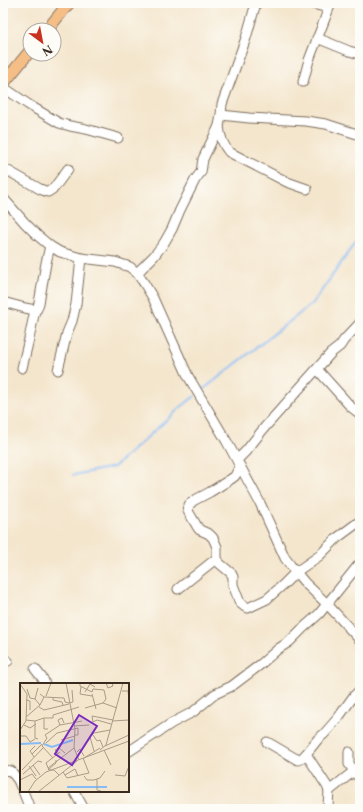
<svg xmlns="http://www.w3.org/2000/svg" width="363" height="812" font-family="'Libre Caslon Text',serif">
<style>
.lines{fill:none;stroke-linecap:round;stroke-linejoin:round}
.stream{stroke:#87bbf6;stroke-width:2}
.minor-casing{stroke:#7c6c5b;stroke-width:11}
.major-casing{stroke:#7c6c5b;stroke-width:13}
.minor{stroke:#fff;stroke-width:9}
.major{stroke:#f6be87;stroke-width:11}
.inset-river{fill:none;stroke:#87bbf6;stroke-width:2}
.inset-road{fill:none;stroke:#aa9b87;stroke-width:1}
.view{fill:#7b2cbf;fill-opacity:0.15;stroke:#7b2cbf;stroke-width:2}
.inset-edge{fill:none;stroke:#3b2a1e;stroke-width:2}
</style>
<rect width="100%" height="100%" fill="#fdfcf7"/>
<filter id="ink" filterUnits="userSpaceOnUse"><feTurbulence type="fractalNoise" baseFrequency=".025" numOctaves="2"/><feDisplacementMap in="SourceGraphic" scale="8" xChannelSelector="R" yChannelSelector="G"/><feConvolveMatrix kernelMatrix="1 2 1 2 8 2 1 2 1" color-interpolation-filters="sRGB"/></filter>
<filter id="wash" filterUnits="userSpaceOnUse"><feTurbulence type="fractalNoise" baseFrequency=".012" numOctaves="4" result="noise"/><feDisplacementMap in="SourceGraphic" scale="16" xChannelSelector="R" yChannelSelector="G"/><feGaussianBlur stdDeviation="0.9" result="paint"/><feColorMatrix in="noise" values="0 0 0 0 0 0 0 0 0 0 0 0 0 0 0 0 0 1.4 0 .05"/><feComposite in="paint" operator="in"/></filter>
<g filter="url(#wash)">
<rect width="100%" height="100%" fill="#f4e6cd"/>
<g class="lines">
<g class="stream">
<path d="M200,392l113,-89 47,-67"/>
<path d="M73,475l41,-8 67,-60 14,-11"/>
</g>
</g>
</g>
<g filter="url(#ink)">
<g class="lines">
<g class="minor-casing">
<g id="minor">
<path d="M309,3l19,5"/>
<path d="M317,38l32,13 11,3"/>
<path d="M303,82l6,-22 22,-57"/>
<path d="M3,87l26,18 30,18 11,3 16,3 32,9"/>
<path d="M221,115l28,3 57,3 20,3 34,11"/>
<path d="M219,126c1,10 3,18 10,26l58,30 20,7"/>
<path d="M3,168l37,21 8,3 6,-4 14,-19"/>
<path d="M3,198l22,25 13,13 12,10 10,6 21,6 34,4 15,5 7,6 7,10 9,15 35,78 39,66 33,61 25,55 6,8 14,17 22,21 33,36"/>
<path d="M137,273l17,-17 10,-13 8,-14 8,-19 15,-30 6,-8 2,-13 16,-33 2,-11 1,-11 24,-66 10,-35"/>
<path d="M3,302l22,6 10,2 2,-1 2,-6 7,-40 4,-17"/>
<path d="M22,368l7,-29 6,-29"/>
<path d="M317,369l34,38 9,7"/>
<path d="M58,370l9,-37 5,-12 4,-17 5,-46"/>
<path d="M237,460l9,-9 19,-24 66,-74 9,-7 4,-6 16,-17"/>
<path d="M240,466l-5,10 -4,3 -21,13 -17,9 -4,4 -1,6 10,17 2,2 9,4 4,4 4,9v11l2,5 12,10 2,4v8l7,18 5,4 3,1 19,-9 18,-16 11,-11 23,-16 18,-18 23,-17"/>
<path d="M178,589l39,-31"/>
<path d="M3,659l5,2"/>
<path d="M35,669l8,10 2,5"/>
<path d="M267,742l31,18 3,-1 5,-5 12,-15 6,-5 14,-16 15,-21 7,-7"/>
<path d="M128,752l44,-29 21,-11 22,-18 17,-8 29,-22 17,-15 11,-7 13,-13 17,-15 41,-51"/>
<path d="M349,752v12l11,15"/>
<path d="M306,754l21,32 2,5 -1,15 -3,3"/>
<path d="M3,770l8,1 7,9 3,7"/>
<path d="M23,791l7,18"/>
<path d="M74,791l10,18"/>
<path d="M329,791l25,-20"/>
</g>
</g>
<g class="major-casing">
<g id="major">
<path d="M47,30l22,-27"/>
<path d="M3,84l27,-33"/>
</g>
</g>
<use href="#minor" class="minor"/>
<use href="#major" class="major"/>
</g>
</g>
<g transform="translate(20 683)">
<rect width="109" height="109" fill="#f4e6cd"/>
<path class="inset-river" d="M0,61l21,-1M24,61l8,3 21,-7M47,104h40"/>
<path class="inset-road" d="M46,0l9,46 -1,19 5,12M60,0v3l12,6M86,0l2,5 5,-2 -1,-3M0,1l7,10 -1,27 -6,9M61,4l-1,7 12,2M18,5l-3,11 5,6M7,6l3,9 5,1M102,8h6l1,8M65,9l5,-8 5,3M72,9l1,-3 11,1 2,9 -3,4M20,11l4,3 20,1 1,4 4,1M72,11l4,15M26,13l5,-13M33,14v3l9,2 1,3M6,17l4,1v9M49,20l4,-1 -1,-12M19,24l5,3 25,-6M65,25l18,-5 14,5M6,34l14,-12 4,-8M24,35h9v-3l26,-8M6,37l9,1 9,-3v11h4M15,38v17l3,1M92,38l17,-1M91,41l-14,-4 -4,2 -1,-6 21,4M4,42l6,3 6,-4M40,42l-2,-5 4,-2 2,5M54,43l15,-1M73,52l4,6 3,-1 3,7M0,53h6l4,6 5,-3M41,57l14,-4M26,60l11,-10 21,-5v7h-3M85,63l24,-11M80,67l6,-5 17,-62M84,67l7,15M74,68l-4,-14 4,-4 16,-3M57,69l3,-3 4,7M12,71l10,-10M38,71l-3,-4 4,-2 6,5M14,74l-4,-6 5,-5M33,75l-11,-12 5,-8 -2,-3 15,-10 22,-4M64,75l16,-10M13,82l7,10M9,83l7,10M28,85l26,-20M2,87l22,-23M28,87l8,-7v-3M43,89l4,6 22,-5 -6,-15M3,91l15,-13 4,1M39,92l-5,-5h-5l-3,-7 14,-11M45,92l10,-6 3,7M95,92l10,1 4,-10M64,93l3,4h7l6,-2 5,-7M77,96v11l4,1M0,97l12,-6 4,5M8,109l7,-11 11,-9 83,-31M18,109l39,-31"/>
<path class="view" d="M59,32l18,11 -25,39 -17,-11z"/>
<rect width="109" height="109" class="inset-edge"/>
</g>
<rect width="363" height="812" fill="none" stroke="#fdfcf7" stroke-width="16"/>
<g transform="translate(42 42) rotate(148)"><circle r="19" fill="#fdfcf7" stroke="#afa8a0"/>
<path d="M0-3L7 15L0 10L-7 15Z" fill="#c8321e"/>
<text y="-6" font-size="11" font-weight="bold" text-anchor="middle" fill="#3b2a1e">N</text>
</g>
</svg>
